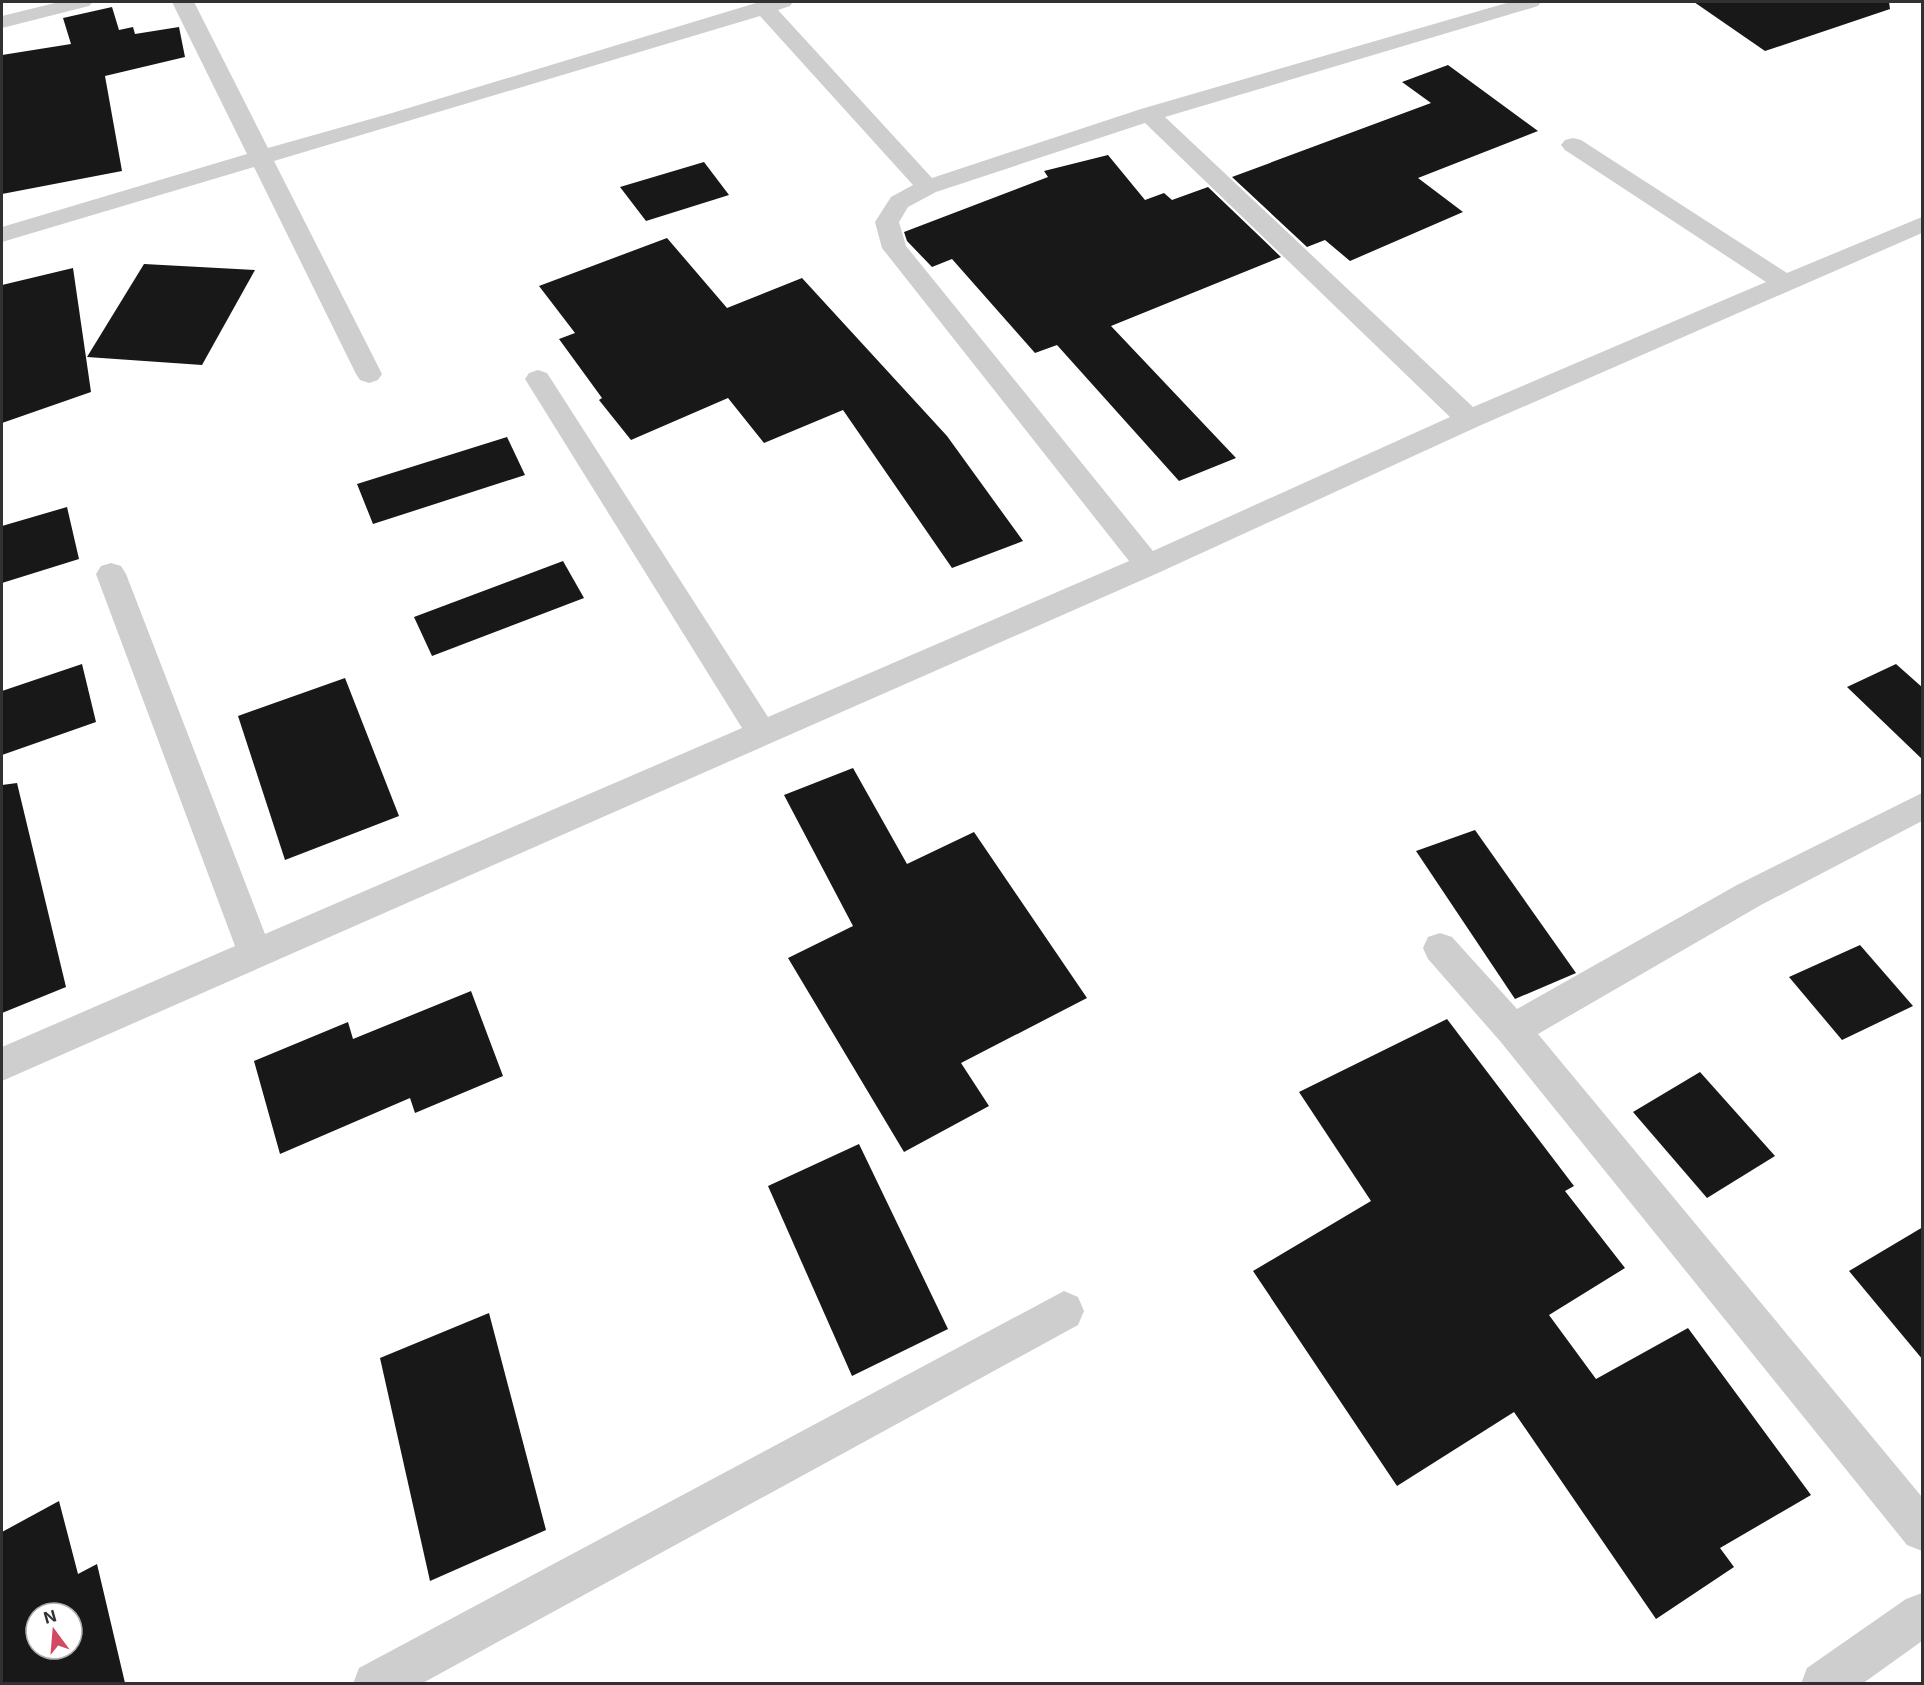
<svg xmlns="http://www.w3.org/2000/svg" width="1924" height="1685" font-family="Inter,sans-serif">
<style>
.building{fill:#181818;fill-rule:evenodd}
.lines{fill:none;stroke-linecap:round;stroke-linejoin:round}
.minor{fill:#cecece;fill-rule:evenodd}
</style>
<rect width="100%" height="100%" fill="#fff"/>
<g class="building">
<path d="M1694,2h195l1,7 -125,42z"/>
<path d="M112,7l7,23 14,-3 2,7 44,-7 6,30 -80,19 17,95 -120,23v-139l69,-11 -8,-26z"/>
<path d="M1448,65l90,66 -120,47 45,34 -113,49 -25,-21 -18,7 -75,-70 199,-74 -29,-21z"/>
<path d="M1108,155l37,45 19,-7 8,7 36,-13 73,70 -170,69 125,132 -57,23 -122,-136 -22,8 -83,-94 -20,8 -25,-26 -3,-9 144,-55 -4,-6z"/>
<path d="M704,162l25,33 -83,26 -26,-34z"/>
<path d="M667,238l60,70 75,-30 145,158 76,105 -71,27 -109,-158 -79,33 -36,-45 -97,42 -32,-40 3,-2 -43,-59 16,-6 -36,-47z"/>
<path d="M144,264l111,6 -53,95 -115,-8z"/>
<path d="M73,268l18,124 -89,31v-138z"/>
<path d="M507,437l18,38 -152,49 -16,-40z"/>
<path d="M67,507l12,52 -77,24v-57z"/>
<path d="M563,561l21,37 -152,58 -18,-39z"/>
<path d="M82,664l14,58 -94,33v-64z"/>
<path d="M1896,664l27,24v72l-76,-73z"/>
<path d="M345,678l54,138 -114,44 -47,-144z"/>
<path d="M853,768l54,96 67,-32 113,166 -126,65 28,43 -85,46 -116,-194 65,-32 -69,-131z"/>
<path d="M17,783l49,204 -64,26v-228z"/>
<path d="M1475,830l101,143 -61,26 -99,-148z"/>
<path d="M1860,945l53,61 -71,34 -53,-63z"/>
<path d="M471,991l32,85 -88,37 -5,-15 -130,56 -26,-93 94,-39 5,17z"/>
<path d="M1447,1019l127,167 -9,5 60,77 -76,47 47,64 92,-51 123,167 -91,53 14,19 -78,52 -142,-207 -117,74 -144,-215 118,-70 -72,-109z"/>
<path d="M1700,1072l75,84 -68,42 -74,-86z"/>
<path d="M859,1144l89,185 -96,47 -84,-190z"/>
<path d="M1923,1227v133l-74,-89z"/>
<path d="M489,1313l57,217 -116,51 -50,-223z"/>
<path d="M59,1501l19,73 19,-10 28,119h-123v-151zM36,1613h36v36h-36z"/>
</g>
<g class="lines">
<g class="minor">
<path d="M59,2h34l-4,4 -87,22v-12z"/>
<path d="M172,2h22l74,146 124,-35 364,-110 37,-1 -3,4 -12,4 154,168 209,-69 369,-107h31l-3,4 -373,111 308,290 293,-125 -201,-132 -4,-5 4,-5 8,-2 8,2 206,133 135,-56v16l-443,193 -321,147 -1156,508v-34l233,-101 -139,-372 5,-8 10,-3 10,3 5,8 139,360 477,-206 -217,-349 4,-6 9,-3 9,3 221,344 361,-156 -247,-313 -7,-26 16,-25 22,-12 -153,-169 -486,145 108,213 -4,6 -9,3 -9,-3 -4,-6 -102,-207 -252,75v-15l245,-73zM1145,123l305,294 -297,134 -247,-305 -7,-24 9,-15 28,-15z"/>
<path d="M1922,793v28l-161,84 -223,129 384,463v54l-15,-6 -407,-504 -72,-82 -5,-11 5,-11 12,-4 12,4 65,72 220,-124z"/>
<path d="M1064,1291l14,6 6,14 -6,14 -657,359h-68l6,-16z"/>
<path d="M1922,1593v48l-60,43h-61l6,-16 99,-69z"/>
</g>
</g>
<rect width="1924" height="1685" fill="none" stroke="#313131" stroke-width="6"/>
<g transform="translate(54 1631) rotate(344)"><circle r="28" fill="#ffffff" stroke="#adadad" stroke-width="1.5"/>
<path d="M0-4.5L10 22L0 15L-10 22Z" fill="#d14963"/>
<text y="-9" font-size="16" font-weight="bold" text-anchor="middle" fill="#313131">N</text>
</g>
</svg>
